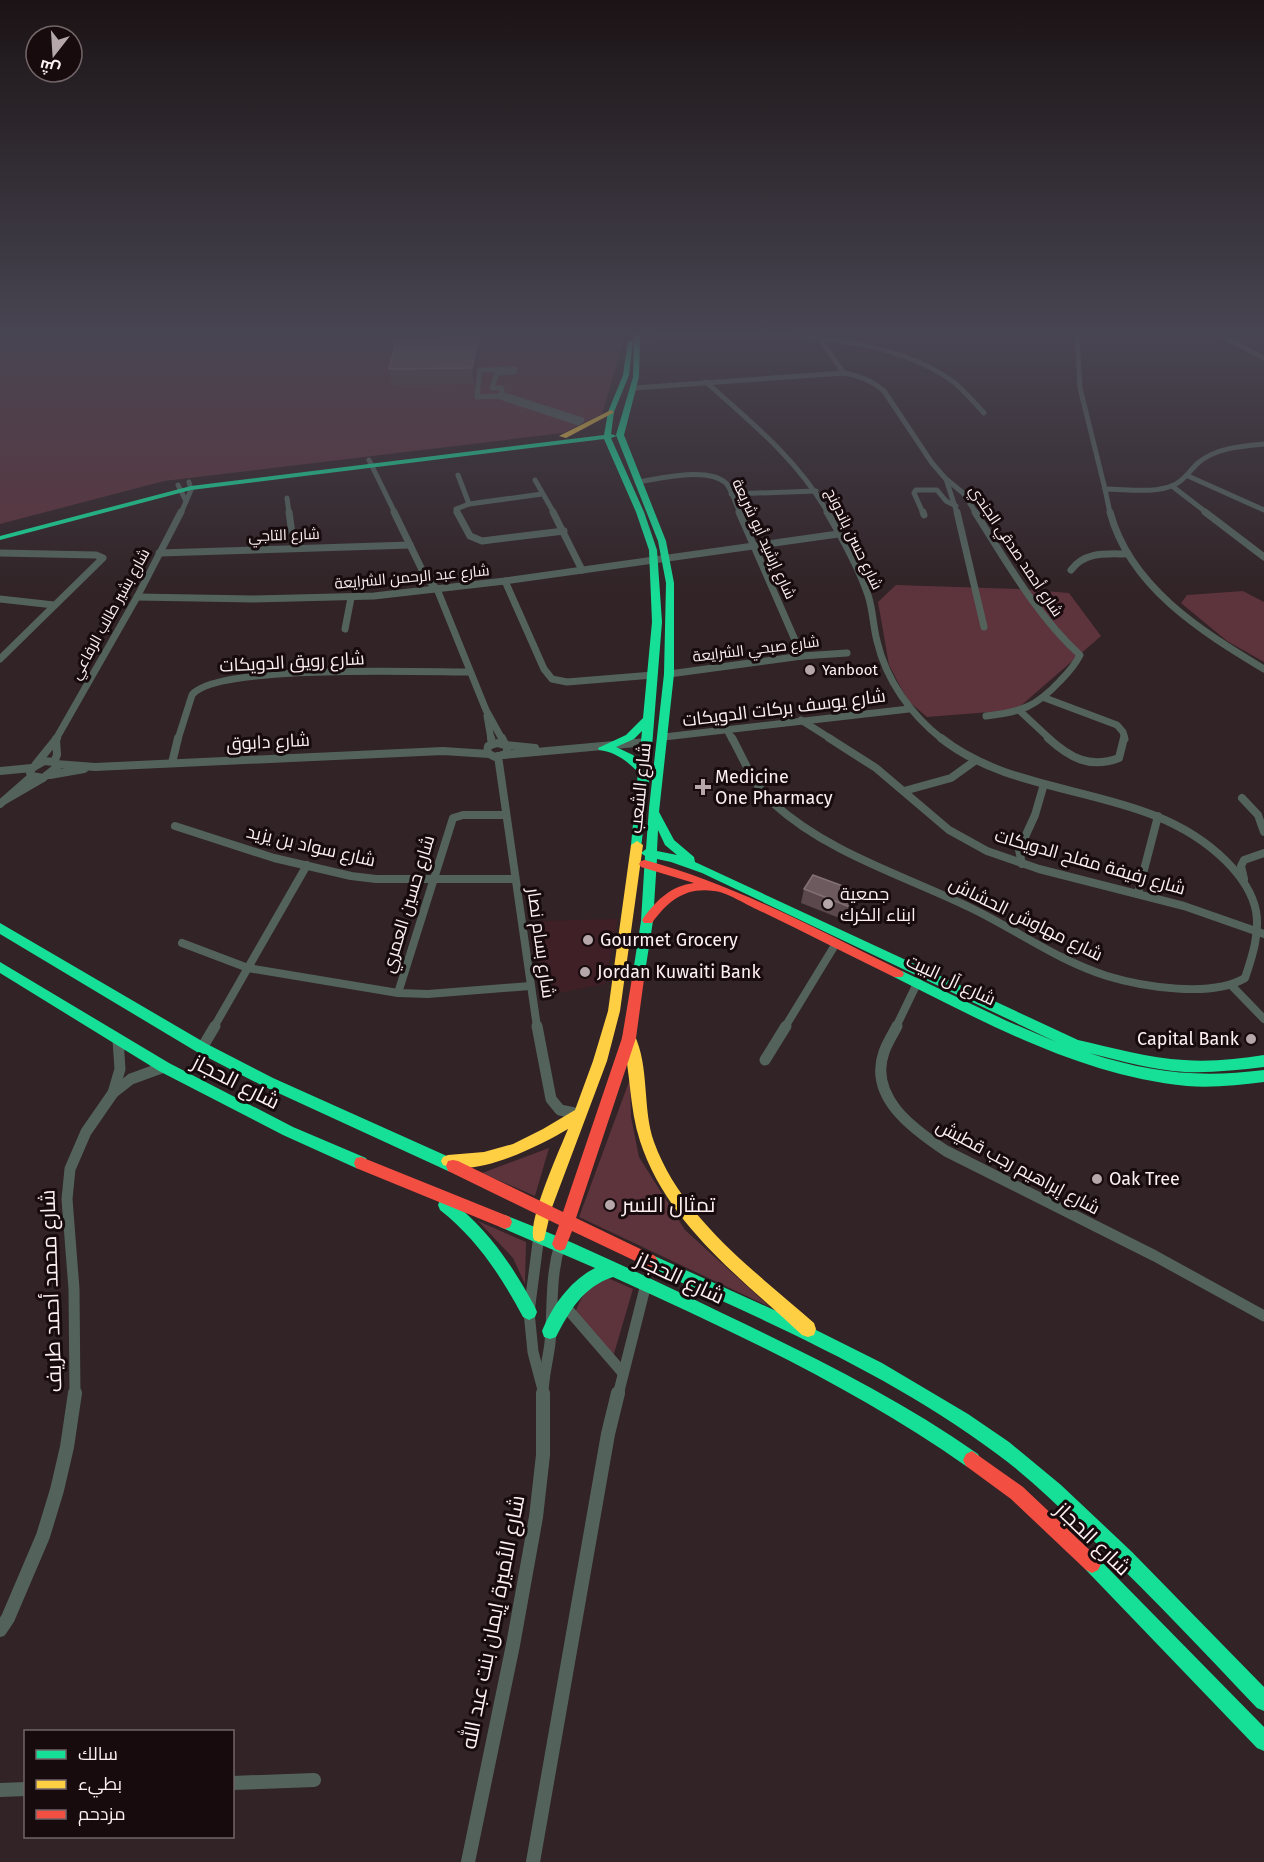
<svg xmlns="http://www.w3.org/2000/svg" width="1264" height="1862" font-family="'Fira Sans',Cairo,sans-serif">
<style>
.built{fill:#3f2027}
.green{fill:#5d333c}
.lines{fill:none;stroke-linecap:round;stroke-linejoin:round}
.street-far4{stroke:#53635c;stroke-width:5}
.street-far3{stroke:#53635c;stroke-width:7}
.street-far2{stroke:#53635c;stroke-width:8}
.street-far1{stroke:#53635c;stroke-width:11}
.street{stroke:#53635c;stroke-width:14}
.fast{fill:#16e098;fill-rule:evenodd}
.slow{fill:#ffcf43;fill-rule:evenodd}
.jam{fill:#f24e42;fill-rule:evenodd}
.wall{fill:#5b484c}
.shaded-wall{fill:#433136}
.building{fill:#6d5a5e;stroke:#847175;stroke-width:1.5}
.poi-dot{fill:#b6a8aa;stroke:#170b0e;stroke-width:2}
.labels{text-anchor:middle;dominant-baseline:central;stroke-width:6;stroke-linejoin:round;paint-order:stroke}
.far-street-label{font-size:15px;fill:#feeff1;stroke:#170b0e}
.far-poi-label{font-size:15px;fill:#feeff1;stroke:#170b0e;text-anchor:start}
.street-label{font-size:18px;fill:#feeff1;stroke:#170b0e}
.poi-label{font-size:18px;fill:#feeff1;stroke:#170b0e;text-anchor:start}
.near-street-label{font-size:21px;fill:#feeff1;stroke:#170b0e}
.near-poi-label{font-size:21px;fill:#feeff1;stroke:#170b0e;text-anchor:start}
</style>
<rect width="100%" height="100%" fill="#312326"/>
<path class="built" d="M618,919l-13,65 -63,12 -3,-75z"/>
<g class="green">
<path d="M0,335h623v8l-21,71 -39,19 -399,48 -164,43z"/>
<path d="M896,585l122,4 51,4 32,43 -85,74 -89,7 -19,-16 -19,-36 -11,-63z"/>
<path d="M1243,591l21,11v60l-37,-21 -46,-38 6,-8z"/>
<path d="M630,1079l1,38 8,40 46,73 85,77 -191,-90z"/>
<path d="M549,1148l-14,48 -53,-23z"/>
<path d="M478,1221l48,21 -1,42 -12,-26z"/>
<path d="M608,1278l25,11 -20,68 -38,-44c7,-18 13,-29 33,-35z"/>
</g>
<g class="lines">
<g class="street-far4">
<path d="M659,335c91,2 219,-10 296,48 10,9 20,20 29,30"/>
<path d="M1077,335l3,53 25,101"/>
<path d="M1220,335l44,23"/>
<path d="M821,341l23,32"/>
<path d="M515,369v3l-18,1 -5,15h10l-1,6 81,26 -4,3 -81,-27 -20,1 3,-27z"/>
<path d="M706,382c45,40 92,78 122,131"/>
<path d="M634,388l210,-15c16,3 27,7 40,18l48,72 13,15 18,15 13,20"/>
<path d="M369,460l26,53"/>
<path d="M458,475l11,29"/>
<path d="M1188,476l76,34"/>
<path d="M946,479l11,34"/>
<path d="M535,480l19,33"/>
<path d="M637,482c22,-3 70,-16 89,1 6,7 10,22 14,30"/>
<path d="M178,485l8,16"/>
<path d="M1172,486l35,27"/>
<path d="M731,494l85,-3"/>
<path d="M287,498l2,15"/>
<path d="M181,513l10,-23 -2,-8"/>
<path d="M458,513l-2,-4 13,-5 73,-10"/>
<path d="M923,513l-9,-20 2,-3h21l9,11 10,5"/>
<path d="M1110,513l-5,-24c22,0 49,5 69,-4 11,-5 16,-15 24,-22 17,-15 44,-17 66,-19"/>
</g>
<g class="street-far3">
<path d="M289,512l5,36"/>
<path d="M394,512l32,66 11,11 49,121 16,29"/>
<path d="M457,512l13,24 12,5 82,-10"/>
<path d="M553,512l29,58"/>
<path d="M739,512l63,144"/>
<path d="M827,512c16,27 31,54 41,83 5,15 5,31 9,46 9,39 34,74 65,98"/>
<path d="M923,512l1,3"/>
<path d="M957,512l27,115"/>
<path d="M975,512c32,50 61,103 105,143 -5,10 -12,18 -20,26 -24,26 -39,31 -74,35"/>
<path d="M1110,512c20,75 91,119 154,157"/>
<path d="M1205,512l59,45"/>
<path d="M0,553l96,2 7,3 -103,101"/>
<path d="M159,553l251,-8"/>
<path d="M1071,570c14,-19 35,-16 57,-16"/>
<path d="M505,581l39,88 8,10 15,3 86,-7"/>
<path d="M137,597l117,2 120,-3 131,-15 333,-47"/>
<path d="M0,599l54,6"/>
<path d="M345,629l6,-31"/>
<path d="M669,674l133,-18 45,-3"/>
<path d="M1045,698l72,27 6,7 2,7"/>
<path d="M1021,712l29,27"/>
<path d="M487,716l4,23"/>
<path d="M801,720l30,19"/>
<path d="M727,730l5,9"/>
<path d="M664,737l245,-28"/>
<path d="M56,739l81,-142 44,-85"/>
<path d="M178,739l14,-44c22,-31 232,-23 277,-23"/>
</g>
<g class="street-far2">
<path d="M491,738l1,6"/>
<path d="M502,738l3,6"/>
<path d="M732,738c12,22 22,48 41,65 56,51 133,73 200,106 45,22 86,52 134,67 36,11 105,22 138,2 7,-21 15,-44 11,-67 -4,-20 -16,-36 -30,-50 -79,-79 -203,-58 -285,-123"/>
<path d="M829,738l47,30 73,62 38,21 52,18 145,37 80,28"/>
<path d="M1048,738c22,20 42,31 71,20l5,-20"/>
<path d="M497,743l11,3 -2,8 -11,3 -8,-4 1,-7z"/>
<path d="M506,745l29,3"/>
<path d="M503,755l144,-13"/>
<path d="M498,756l39,271"/>
<path d="M44,761l10,1 4,4 -15,12 -11,-2 -2,-3 2,-5z"/>
<path d="M54,762l3,-7 -1,-16"/>
<path d="M172,763l6,-25"/>
<path d="M36,764l21,-26"/>
<path d="M56,764l39,3 348,-16 46,3"/>
<path d="M0,771l32,-3"/>
<path d="M50,775l34,-6"/>
<path d="M904,791l47,-13 25,-18"/>
<path d="M1242,798l16,17 6,17"/>
<path d="M5,800l38,-22"/>
<path d="M0,804l32,-28"/>
<path d="M175,826l99,32 77,18 25,3h139"/>
<path d="M1022,864l-3,-14 16,-35 9,-31"/>
<path d="M1244,879l-3,-13 3,-6 20,-7"/>
<path d="M1138,893l20,-77"/>
<path d="M182,943l66,25 150,25 30,1 102,-8"/>
<path d="M1232,986l32,33"/>
<path d="M398,993l55,-175 10,-3h42"/>
<path d="M214,1027l93,-162"/>
<path d="M785,1027l50,-82"/>
<path d="M896,1027l27,-56"/>
</g>
<g class="street-far1">
<path d="M537,1026l14,73 9,11 19,4"/>
<path d="M897,1026c-4,8 -10,17 -13,26 -16,45 29,77 62,99l209,105 109,60"/>
<path d="M202,1048l13,-22"/>
<path d="M765,1060l21,-34"/>
<path d="M113,1093l7,-24 -2,-29"/>
<path d="M539,1235l-10,77 4,40 9,34"/>
<path d="M565,1306l58,67"/>
<path d="M75,1395l-1,-106 -7,-90 3,-30 16,-37 27,-39 18,-14 33,-12"/>
<path d="M543,1395c0,-18 5,-35 7,-52 3,-34 0,-66 10,-99"/>
<path d="M618,1395l28,-111"/>
</g>
<g class="street">
<path d="M0,1630l8,-12 35,-82 14,-46 10,-43 8,-54"/>
<path d="M232,1783l82,-3"/>
<path d="M0,1790l26,-1"/>
<path d="M468,1862l45,-217 23,-128 7,-62v-62"/>
<path d="M533,1862l75,-428 10,-41"/>
</g>
<g class="fast">
<path d="M634,335h6l-1,42 -15,58 42,106 8,42v91l-15,138 15,28 20,17 1,5 383,178c35,8 71,18 106,20 27,2 54,-1 80,-5v12c-26,3 -52,6 -79,5 -32,-2 -64,-11 -96,-19 62,20 111,25 175,17v12c-25,3 -52,6 -77,4 -105,-10 -201,-63 -293,-109l-2,-3 2,-3h8l105,50 49,21 -354,-169 -31,-11 -14,-3 -4,62 -8,51 -2,3h-8l-2,-3 8,-51 4,-65 -4,-3 5,-4 3,-41 15,-134 2,-91 -8,-42 -42,-106 17,-58zM658,830l7,15 12,10 -20,-4z"/>
<path d="M628,340l5,1 -4,34 -15,37 -3,22 6,2 -6,2 33,74 13,38 5,72 -12,150 -9,76 -4,1 -6,-4 7,-73c-12,-12 -23,-20 -39,-22l-1,-2 28,-13 17,-17 9,-96 -3,-72 -13,-38 -32,-73 -413,51 -191,50v-4l191,-50 413,-51 4,-23 15,-37zM642,731l-3,30 -6,-6 -17,-8 18,-8z"/>
<path d="M0,923l207,121 66,34 185,83 2,5 -2,5 -5,1 -5,-1 -185,-85 -66,-34 -197,-118z"/>
<path d="M0,962l169,101 124,64 73,31 2,5 -2,5 -5,1 -5,-1 -73,-33 -124,-64 -159,-98z"/>
<path d="M445,1198l5,2c38,29 62,65 85,107l2,5 -2,5 -6,3 -6,-3c-22,-41 -46,-78 -83,-107l-2,-5 2,-5z"/>
<path d="M505,1215c75,29 147,64 219,99 88,42 174,84 254,140l3,6 -3,6 -6,3 -6,-3c-109,-77 -232,-134 -353,-189 -30,10 -43,33 -57,60l-6,2 -6,-2 -2,-6c11,-26 28,-50 53,-63l-95,-41 -2,-5 2,-5z"/>
<path d="M650,1254l142,64 90,45 86,51 41,28 52,43 71,67 132,135v24l-7,-3c-52,-55 -104,-110 -159,-163 -32,-31 -64,-64 -101,-91 -107,-80 -231,-133 -352,-188l-3,-5 3,-5z"/>
<path d="M1092,1555l6,3 166,169v24l-7,-3 -171,-178 -3,-6 3,-6z"/>
</g>
<g class="slow">
<path d="M611,410l3,2 -1,1 -47,25 -7,-2z"/>
<path d="M637,841l6,4 -23,166 -13,50 -56,149 -7,30 -5,2 -5,-2c-8,-17 26,-91 34,-111 -29,17 -91,49 -125,36l-2,-4 2,-4 5,-2 36,-3 29,-8 30,-15 32,-19 18,-49 15,-50 23,-166z"/>
<path d="M629,1033l5,1c16,33 8,74 20,108 28,77 101,129 160,181l2,6 -2,6 -6,2 -6,-2c-61,-57 -135,-111 -162,-194 -11,-33 -9,-69 -18,-103l2,-4z"/>
</g>
<g class="jam">
<path d="M645,860c91,25 173,70 257,111l2,3 -2,3h-8c-46,-22 -91,-46 -138,-68 -11,-5 -30,-17 -42,-18 -29,-4 -46,10 -62,32h-8l-2,-3 2,-3c14,-18 27,-31 50,-34l-53,-16 -2,-3 2,-3z"/>
<path d="M639,967l4,2 2,3 -9,66 -60,180 79,38 3,5 -3,5 -5,2 -78,-37 -7,18 -5,2 -5,-2 -3,-5 7,-19 -111,-54 -2,-5 2,-5 5,-1 5,1 105,51 59,-174 11,-66 2,-3z"/>
<path d="M361,1157l149,60 2,5 -2,5 -5,2 -149,-61 -2,-5 2,-5z"/>
<path d="M972,1451l51,36 75,71 3,6 -3,6 -6,3 -6,-3 -75,-71 -45,-33 -3,-6 3,-6z"/>
</g>
</g>
<g class="wall">
<path d="M478,338l2,15 -6,31 -82,1 -3,-16z"/>
<path d="M804,889l55,3 -3,14 -9,15 -46,-18z"/>
</g>
<g class="shaded-wall">
<path d="M478,338l2,15 -6,31 -2,-16z"/>
<path d="M859,892l-3,14 -9,15 3,-14z"/>
</g>
<g class="building">
<path d="M478,338l-6,30 -83,1 8,-30z"/>
<path d="M813,875l46,17 -9,15 -46,-18z"/>
</g>
<linearGradient id="sky" x2="0" y2="1"><stop stop-color="#1b1315"/><stop offset="0.56" stop-color="#484552"/><stop offset="1" stop-color="#484552" stop-opacity="0"/></linearGradient>
<rect width="1264" height="596" fill="url(#sky)"/>
<g class="poi-dot">
<circle cx="810" cy="670" r="6"/>
<path d="M700 778h6v6h6v6h-6v6h-6v-6h-6v-6h6z"/>
<circle cx="828" cy="904" r="6"/>
<circle cx="588" cy="940" r="6"/>
<circle cx="585" cy="972" r="6"/>
<circle cx="1251" cy="1039" r="6"/>
<circle cx="1097" cy="1179" r="6"/>
<circle cx="610" cy="1205" r="6"/>
</g>
<g class="labels">
<g class="far-street-label">
<text transform="translate(284 535) rotate(-2)">شارع التاجي</text>
<text transform="translate(764 539) rotate(65)">شارع إرشيد أبو شريعة</text>
<text transform="translate(854 539) rotate(64)">شارع حسن باندونج</text>
<text transform="translate(1016 551) rotate(56)">شارع أحمد صدقي الجندي</text>
<text transform="translate(412 577) rotate(-5)">شارع عبد الرحمن الشرايعة</text>
<text transform="translate(110 614) rotate(-61)">شارع بشير طالب الرفاعي</text>
<text transform="translate(756 649) rotate(-7)">شارع صبحي الشرايعة</text>
</g>
<g class="far-poi-label">
<text x="822" y="670">Yanboot</text>
</g>
<g class="street-label">
<text transform="translate(292 662) rotate(-3)">شارع رويق الدويكات</text>
<text transform="translate(784 708) rotate(-7)">شارع يوسف بركات الدويكات</text>
<text transform="translate(268 742) rotate(-3)">شارع دابوق</text>
<text transform="translate(640 788) rotate(-84)">شارع الشعب</text>
<text transform="translate(311 846) rotate(13)">شارع سواد بن يزيد</text>
<text transform="translate(1090 862) rotate(16)">شارع رفيفة مفلح الدويكات</text>
<text transform="translate(408 904) rotate(-73)">شارع حسين العمري</text>
<text transform="translate(1026 919) rotate(26)">شارع مهاوش الحشاش</text>
<text transform="translate(541 943) rotate(82)">شارع بسام نصار</text>
<text transform="translate(951 980) rotate(25)">شارع آل البيت</text>
<text transform="translate(1018 1167) rotate(28)">شارع إبراهيم رجب قطيش</text>
</g>
<g class="poi-label">
<text x="715" y="777">Medicine<tspan x="715" dy="21">One Pharmacy</tspan></text>
<text x="840" y="894">جمعية<tspan x="840" dy="21">ابناء الكرك</tspan></text>
<text x="600" y="940">Gourmet Grocery</text>
<text x="597" y="972">Jordan Kuwaiti Bank</text>
<text x="1239" y="1039" text-anchor="end">Capital Bank</text>
<text x="1109" y="1179">Oak Tree</text>
</g>
<g class="near-street-label">
<text transform="translate(236 1082) rotate(27)">شارع الحجاز</text>
<text transform="translate(680 1278) rotate(25)">شارع الحجاز</text>
<text transform="translate(51 1291) rotate(-92)">شارع محمد أحمد طريف</text>
<text transform="translate(1093 1539) rotate(44)">شارع الحجاز</text>
<text transform="translate(493 1622) rotate(-79)">شارع الأميرة إيمان بنت عبد الله</text>
</g>
<g class="near-poi-label">
<text x="622" y="1205">تمثال النسر</text>
</g>
</g>
<rect x="24" y="1730" width="210" height="108" fill="#170b0e" stroke="#736669" stroke-width="1.5"/>
<rect x="36" y="1750" width="30" height="9" fill="#16e098" stroke="#736669" stroke-width="1.5"/>
<text x="78" y="1760" font-size="18" fill="#feeff1">سالك</text>
<rect x="36" y="1780" width="30" height="9" fill="#ffcf43" stroke="#736669" stroke-width="1.5"/>
<text x="78" y="1790" font-size="18" fill="#feeff1">بطيء</text>
<rect x="36" y="1810" width="30" height="9" fill="#f24e42" stroke="#736669" stroke-width="1.5"/>
<text x="78" y="1820" font-size="18" fill="#feeff1">مزدحم</text>
<g transform="translate(54 54) rotate(197)"><circle r="28" fill="#170b0e" stroke="#736669" stroke-width="1.5"/>
<path d="M0-4.5L10 22L0 15L-10 22Z" fill="#b6a8aa"/>
<text y="-9" font-size="16" font-weight="bold" text-anchor="middle" fill="#feeff1">ش</text>
</g>
</svg>
